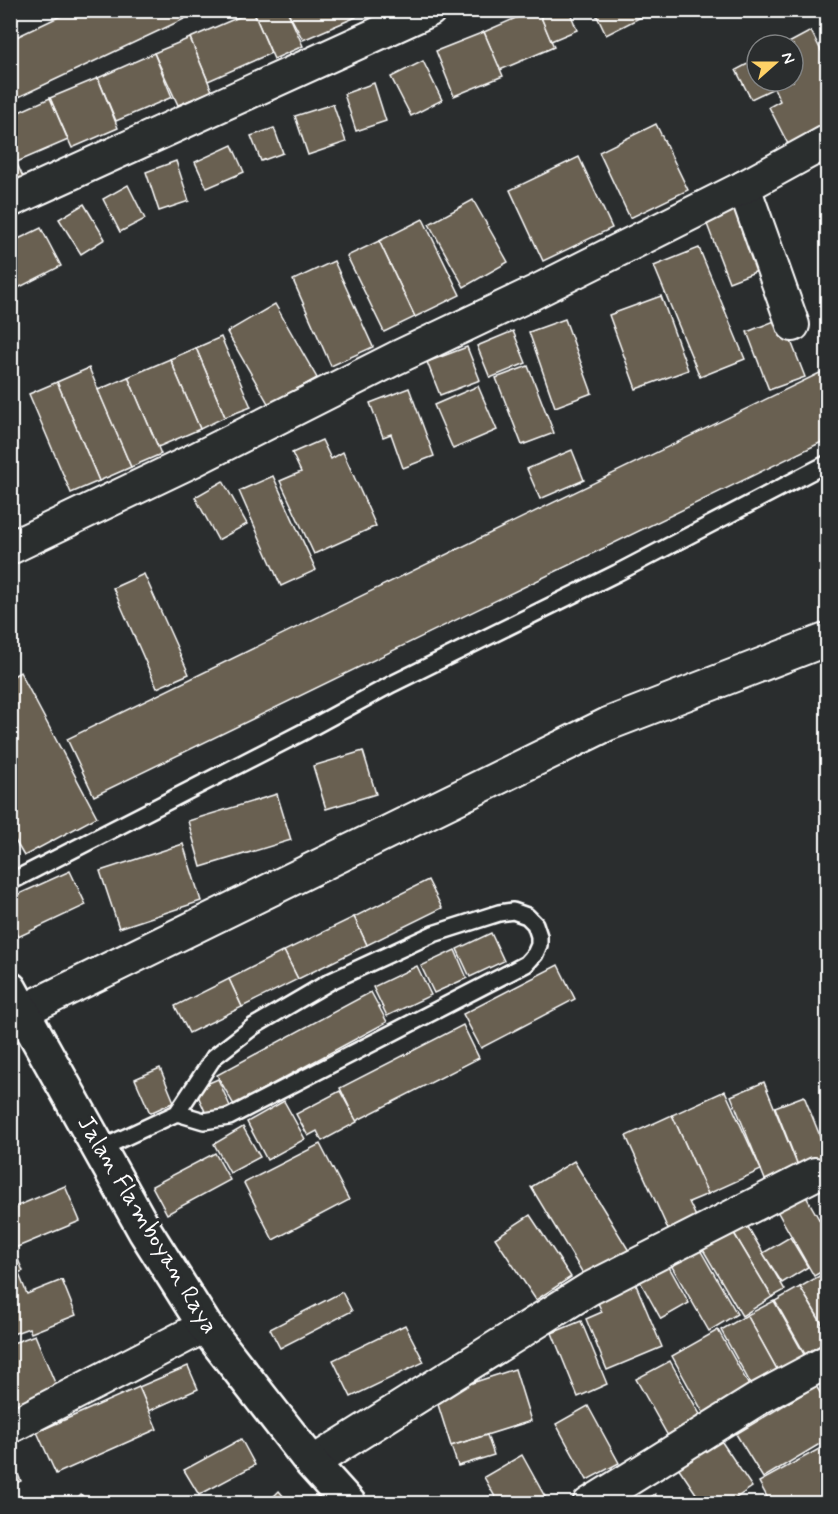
<svg xmlns="http://www.w3.org/2000/svg" width="838" height="1514" font-family="Mynerve,sans-serif">
<style>
.building{fill:#696051;stroke:#fff;stroke-width:1.5}
.lines{fill:none;stroke-linecap:round;stroke-linejoin:round}
.lane-casing{stroke:#fff;stroke-width:20}
.street-casing{stroke:#fff;stroke-width:36}
.primary-casing{stroke:#fff;stroke-width:38}
.lane{stroke:#2a2d2e;stroke-width:15}
.street{stroke:#2a2d2e;stroke-width:32}
.primary{stroke:#2a2d2e;stroke-width:33}
.labels{text-anchor:middle;dominant-baseline:central;stroke-width:6;stroke-linejoin:round;paint-order:stroke}
.street-label{font-size:24px;fill:#fff;stroke:#2a2d2e}
</style>
<rect width="100%" height="100%" fill="#2a2d2e"/>
<filter id="ink" filterUnits="userSpaceOnUse"><feTurbulence type="fractalNoise" baseFrequency=".0167" numOctaves="2"/><feDisplacementMap in="SourceGraphic" scale="12" xChannelSelector="R" yChannelSelector="G"/><feConvolveMatrix kernelMatrix="1 2 1 2 8 2 1 2 1" color-interpolation-filters="sRGB"/></filter>
<g filter="url(#ink)">
<g class="building">
<path d="M73,10h130l-193,91v-61z"/>
<path d="M287,10l16,36 -29,13 -21,-48z"/>
<path d="M287,10h66l3,7 -53,23z"/>
<path d="M534,10h4l16,37 -54,23 -16,-38z"/>
<path d="M538,10h31l8,20 -26,11z"/>
<path d="M594,10h56l1,2 -45,23z"/>
<path d="M253,11l18,42 -63,28 -18,-43z"/>
<path d="M811,31l17,33v64l-38,20 -21,-41 11,-6 -6,-13 -23,11 -15,-29 21,-11v22h36v-36h-8z"/>
<path d="M484,32l19,44 -49,20 -18,-45z"/>
<path d="M190,38l22,53 -34,14 -24,-52z"/>
<path d="M154,53l18,44 -56,24 -18,-43z"/>
<path d="M423,61l19,39 -31,16 -20,-39z"/>
<path d="M98,78l20,50 -46,20 -22,-50z"/>
<path d="M374,83l12,38 -30,10 -12,-37z"/>
<path d="M50,98l18,42 -51,22 -7,-14v-32z"/>
<path d="M333,104l13,38 -38,13 -13,-39z"/>
<path d="M656,124l32,66 -58,28 -31,-66z"/>
<path d="M274,128l9,25 -22,8 -10,-25z"/>
<path d="M232,145l12,27 -37,16 -12,-26z"/>
<path d="M10,149l13,28 -13,6z"/>
<path d="M579,157l33,71 -69,33 -33,-71z"/>
<path d="M176,161l13,40 -30,10 -13,-39z"/>
<path d="M128,185l17,34 -25,13 -17,-33z"/>
<path d="M473,200l35,62 -44,25 -35,-63z"/>
<path d="M84,204l21,35 -24,15 -22,-35z"/>
<path d="M744,204l24,63 -39,15 -24,-63z"/>
<path d="M423,219l37,76 -45,22 -36,-76z"/>
<path d="M41,228l20,38 -43,22 -8,-15v-30z"/>
<path d="M379,241l36,76 -31,15 -37,-76z"/>
<path d="M699,248l46,111 -45,18 -46,-111z"/>
<path d="M334,261l39,86 -42,19 -38,-86z"/>
<path d="M661,296l27,74 -52,19 -27,-74z"/>
<path d="M275,304l42,74 -48,27 -42,-73z"/>
<path d="M782,318l23,59 -36,13 -22,-58z"/>
<path d="M565,319l27,74 -37,14 -26,-75z"/>
<path d="M513,331l13,32 -36,15 -13,-32z"/>
<path d="M221,337l30,70 -26,10 -29,-69z"/>
<path d="M467,347l13,33 -40,15 -13,-33z"/>
<path d="M196,348l29,69 -25,12 -30,-70z"/>
<path d="M170,359l30,70 -42,18 -30,-70z"/>
<path d="M528,366l26,67 -32,12 -26,-67z"/>
<path d="M89,368l42,99 -32,14 -42,-99z"/>
<path d="M828,369v70l-734,357 -27,-57z"/>
<path d="M128,377l33,77 -30,13 -33,-77z"/>
<path d="M57,382l42,99 -28,12 -42,-99z"/>
<path d="M478,386l19,44 -44,19 -19,-44z"/>
<path d="M409,388l25,68 -31,12 -12,-34 -8,3 -13,-34z"/>
<path d="M322,440l9,19 12,-7 33,74 -62,28 -34,-73 21,-9 -9,-19z"/>
<path d="M572,450l12,30 -44,19 -13,-30z"/>
<path d="M273,476l43,94 -35,16 -42,-95z"/>
<path d="M223,481l24,43 -29,16 -23,-43z"/>
<path d="M144,574l45,100 -32,14 -44,-100z"/>
<path d="M20,672l77,145 -73,39 -14,-24v-154z"/>
<path d="M363,751l13,43 -50,15 -13,-43z"/>
<path d="M277,794l14,46 -90,27 -13,-46z"/>
<path d="M183,844l18,57 -82,27 -19,-57z"/>
<path d="M70,871l16,34 -68,32 -8,-16v-23z"/>
<path d="M428,880l14,28 -75,37 -13,-28z"/>
<path d="M354,917l13,28 -69,34 -14,-28z"/>
<path d="M491,933l13,28 -34,16 -13,-28z"/>
<path d="M455,950l12,28 -33,15 -13,-27z"/>
<path d="M284,951l14,28 -56,28 -13,-28z"/>
<path d="M558,965l17,34 -94,49 -18,-34z"/>
<path d="M417,966l14,29 -44,21 -14,-29z"/>
<path d="M229,979l13,28 -53,26 -14,-27z"/>
<path d="M371,992l16,30 -153,83 -17,-30z"/>
<path d="M463,1025l16,33 -123,63 -16,-33z"/>
<path d="M160,1068l14,34 -24,11 -15,-34z"/>
<path d="M218,1079l12,27 -23,10 -12,-27z"/>
<path d="M764,1082l35,87 -33,13 -35,-86z"/>
<path d="M340,1091l17,31 -35,19 -5,-10 -9,5 -12,-22z"/>
<path d="M725,1091l36,79 -53,24 -36,-79z"/>
<path d="M804,1096l24,60 -29,12 -24,-61z"/>
<path d="M284,1101l21,38 -38,21 -20,-38z"/>
<path d="M672,1115l36,79 -19,8 10,21 -28,13 -45,-100z"/>
<path d="M243,1127l17,30 -30,16 -16,-29z"/>
<path d="M320,1144l29,56 -76,40 -29,-57z"/>
<path d="M215,1153l15,27 -63,34 -15,-28z"/>
<path d="M574,1161l60,98 -44,26 -59,-98z"/>
<path d="M65,1186l15,35 -65,27 -5,-11v-28z"/>
<path d="M800,1186l28,49v33l-14,8 -42,-74z"/>
<path d="M530,1215l41,62 -35,23 -41,-62z"/>
<path d="M745,1222l40,68 -13,7 -40,-67z"/>
<path d="M732,1230l40,67 -30,19 -40,-68z"/>
<path d="M790,1237l18,30 -26,16 -19,-30z"/>
<path d="M10,1241l13,30 -13,5z"/>
<path d="M695,1241l42,73 -28,17 -42,-73z"/>
<path d="M664,1258l25,45 -28,16 -25,-45z"/>
<path d="M828,1271v63l-28,-47z"/>
<path d="M19,1274l8,20 35,-14 14,35 -45,18 -2,-5 -19,7v-58z"/>
<path d="M634,1280l28,67 -55,23 -21,-51 16,-7 -7,-16z"/>
<path d="M800,1287l28,47v7l-23,13 -30,-53z"/>
<path d="M342,1292l10,19 -72,37 -10,-19z"/>
<path d="M774,1301l32,57 -27,15 -32,-58z"/>
<path d="M747,1315l32,58 -26,15 -32,-58z"/>
<path d="M581,1321l26,63 -29,13 -26,-64z"/>
<path d="M405,1325l19,37 -73,35 -18,-37z"/>
<path d="M718,1330l34,61 -47,25 -33,-60z"/>
<path d="M35,1335l23,55 -48,18v-64z"/>
<path d="M670,1361l32,57 -34,18 -32,-57z"/>
<path d="M188,1366l10,23 -49,22 -10,-24z"/>
<path d="M515,1369l16,52 -80,25 -16,-51z"/>
<path d="M816,1386l12,19v34l-65,39 -27,-44z"/>
<path d="M139,1387l18,42 -101,45 -19,-42z"/>
<path d="M588,1406l31,57 -32,17 -31,-56z"/>
<path d="M487,1435l7,20 -36,11 -7,-20z"/>
<path d="M718,1436l34,51 -25,17h-24l-27,-40z"/>
<path d="M241,1439l14,26 -56,30 -15,-25z"/>
<path d="M828,1444v60h-57l-12,-22z"/>
<path d="M522,1455l27,49h-50l-15,-27z"/>
<path d="M10,1458l11,23 -11,5z"/>
<path d="M279,1491l11,13h-24z"/>
<path d="M81,1494l8,10h-18z"/>
<path d="M655,1494l6,10h-21z"/>
</g>
<g class="lines">
<g class="lane-casing">
<g id="lane">
<path d="M10,882l297,-152 85,-46 225,-111 211,-110"/>
<path d="M100,1149l77,-36 37,-56 40,-31 77,-45 102,-47 66,-21 14,-2 14,5 8,8 4,12v9l-4,9 -9,10 -297,153 -25,4 -27,-8"/>
</g>
</g>
<g class="street-casing">
<g id="street">
<path d="M744,187l49,138"/>
<path d="M10,201l420,-191"/>
<path d="M10,548l184,-88 202,-102 137,-65 211,-106 84,-46"/>
<path d="M23,1011l585,-287 220,-85"/>
<path d="M10,1427l195,-101"/>
<path d="M312,1463l277,-174 226,-115"/>
<path d="M589,1504l172,-107 67,-36"/>
</g>
</g>
<g class="primary-casing">
<path id="primary" d="M10,989l135,242 60,95 107,137 37,41"/>
</g>
<use href="#lane" class="lane"/>
<use href="#street" class="street"/>
<use href="#primary" class="primary"/>
</g>
</g>
<g class="labels">
<g class="street-label">
<text transform="translate(147 1225) rotate(59)">Jalan Flamboyan Raya</text>
</g>
</g>
<rect width="838" height="1514" fill="none" stroke="#2a2d2e" stroke-width="36"/>
<rect x="18" y="18" width="802" height="1478" fill="none" stroke="#fff" stroke-width="2" filter="url(#ink)"/>
<g transform="translate(775 63) rotate(69)"><circle r="28" fill="#2a2d2e" stroke="#7f8182" stroke-width="1.5"/>
<path d="M0-4.5L10 22L0 15L-10 22Z" fill="#ffd166"/>
<text y="-9" font-size="16" font-weight="bold" text-anchor="middle" fill="#ffffff">N</text>
</g>
</svg>
